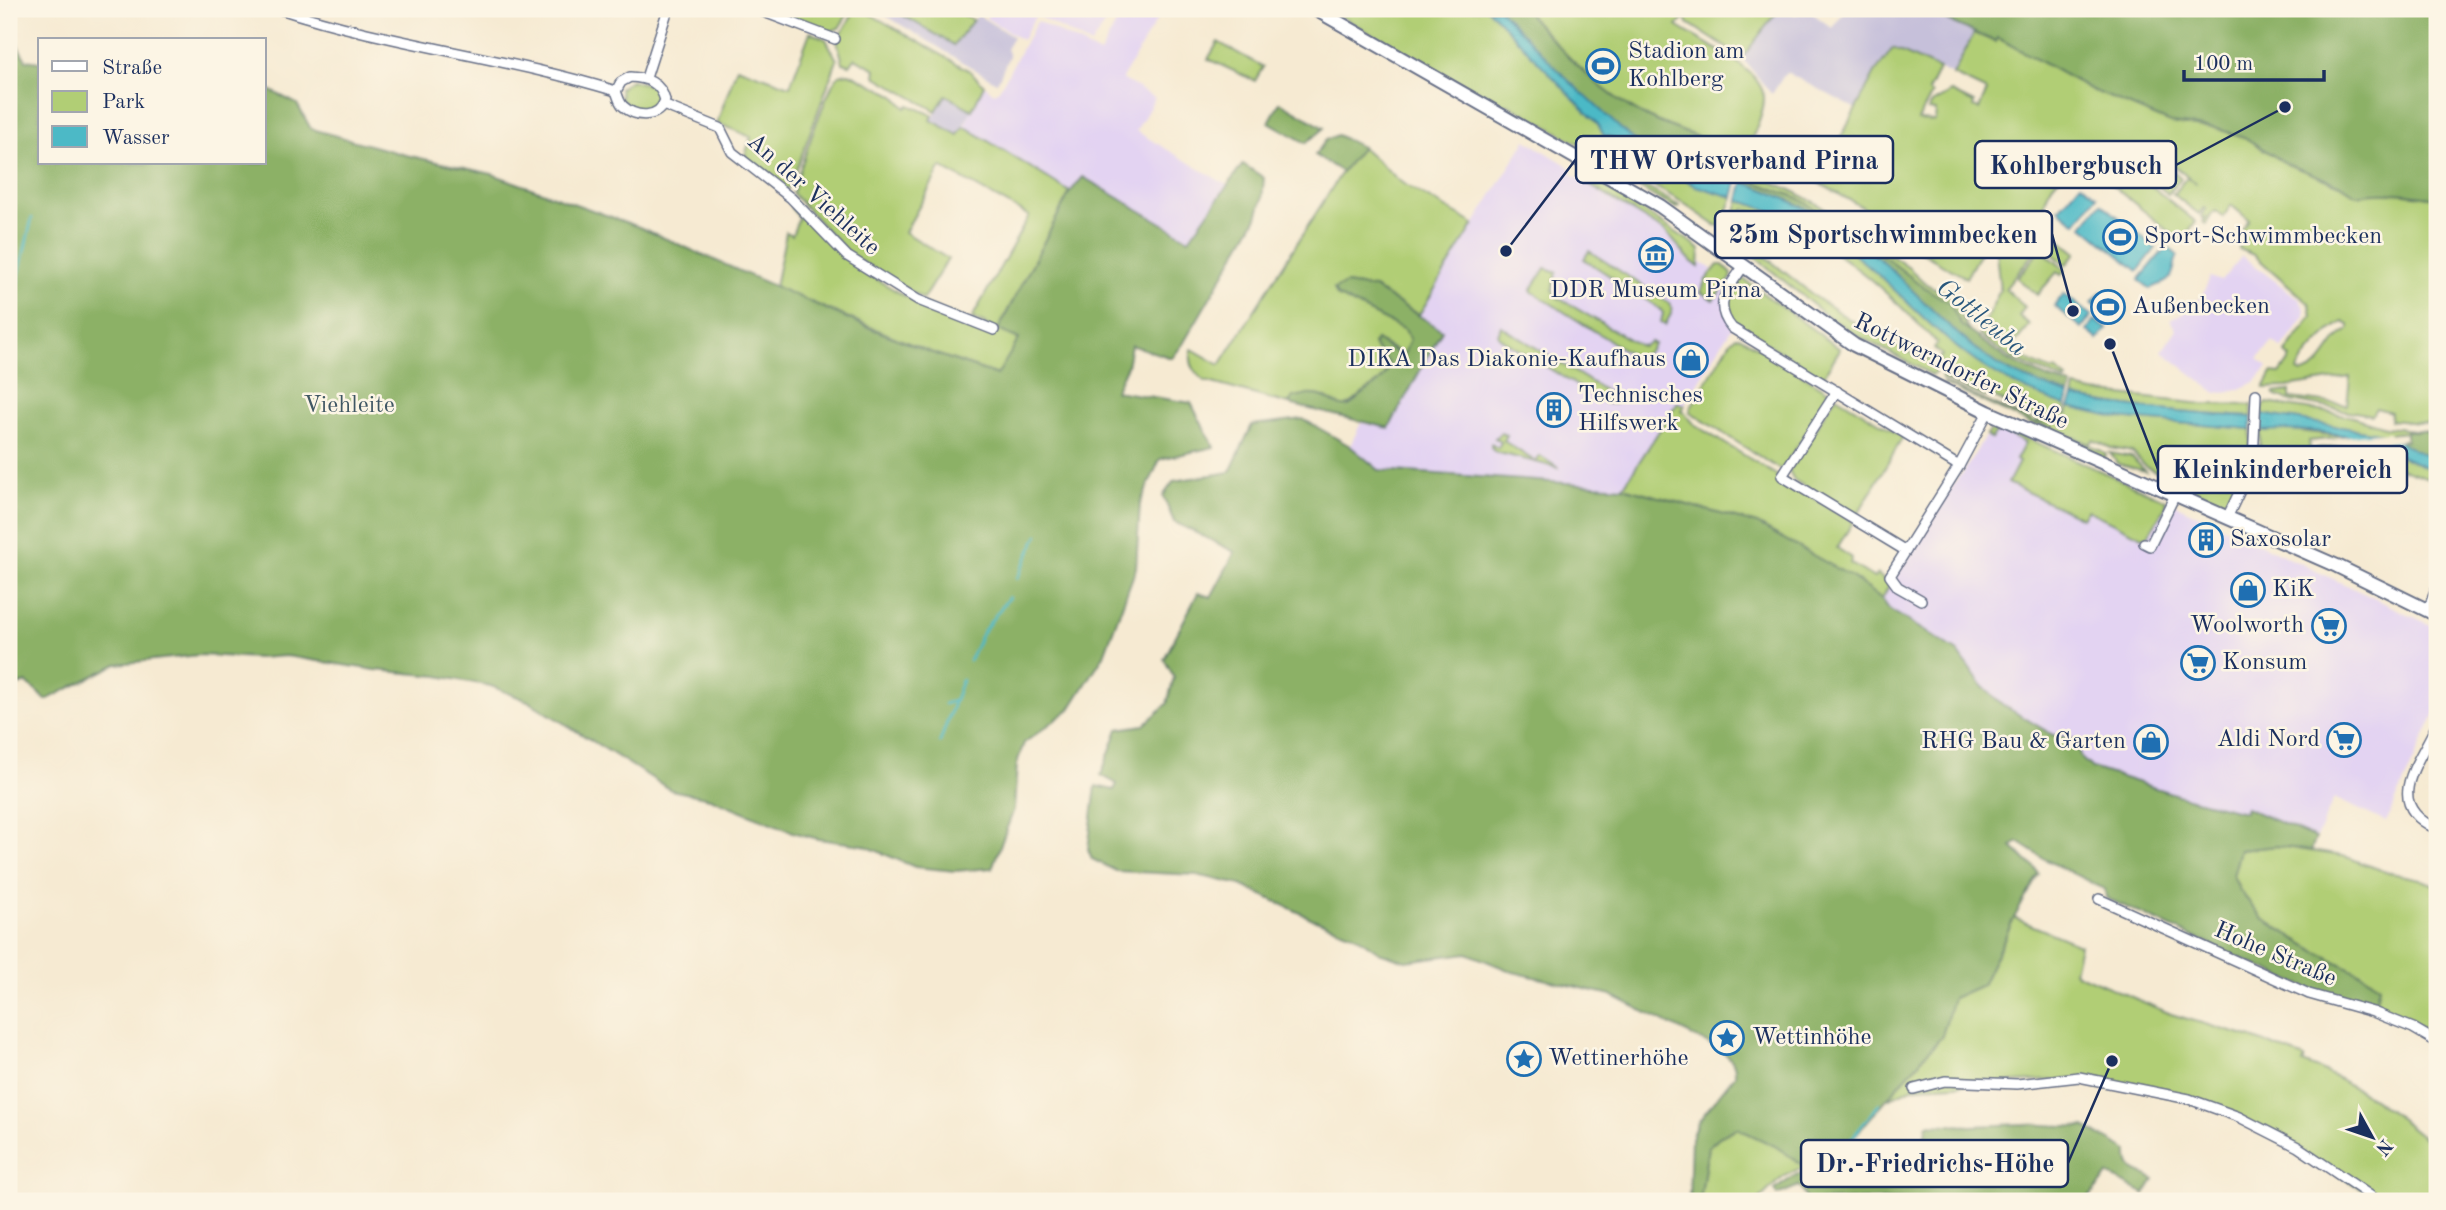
<svg xmlns="http://www.w3.org/2000/svg" width="2446" height="1210" font-family="'Old Standard TT',serif">
<style>
.built{fill:#e3d3f2}
.industrial{fill:#c6c0da}
.green{fill:#b1ce75;stroke:#667e6a;stroke-width:2;fill-rule:evenodd}
.forest{fill:#8cb166;stroke:#547062;stroke-width:2}
.water{fill:#4cb9c6;stroke:#347492;stroke-width:2}
.pier{fill:#f6ead2}
.lines{fill:none;stroke-linecap:round;stroke-linejoin:round}
.stream{stroke:#4cb9c6;stroke-width:2.5}
.minor-casing{stroke:#687087;stroke-width:12}
.secondary-casing{stroke:#687087;stroke-width:16}
.minor{stroke:#fff;stroke-width:9}
.secondary{stroke:#fff;stroke-width:12}
.labels{text-anchor:middle;dominant-baseline:central;stroke-width:5;stroke-linejoin:round;paint-order:stroke}
.poi-label{font-size:24px;fill:#1b2f5e;stroke:#fcf5e5;text-anchor:start}
.street-label{font-size:24px;fill:#1b2f5e;stroke:#fcf5e5}
.park-label{font-size:24px;fill:#405764;stroke:#fcf5e5}
.water-label{font-size:26px;font-style:italic;fill:#2a587d;stroke:#fcf5e5}
.leader{fill:none;stroke:#1b2f5e;stroke-width:2.5}
.callout-dot{fill:#1b2f5e;stroke:#fcf5e5;stroke-width:2.5}
.callout{fill:#fcf5e5;stroke:#1b2f5e;stroke-width:2.5}
.callout-label{font-size:26px;text-anchor:middle;font-weight:bold;fill:#1b2f5e}
</style>
<rect width="100%" height="100%" fill="#fcf5e5"/>
<filter id="ink" filterUnits="userSpaceOnUse"><feTurbulence type="fractalNoise" baseFrequency=".0143" numOctaves="2"/><feDisplacementMap in="SourceGraphic" scale="14" xChannelSelector="R" yChannelSelector="G"/><feConvolveMatrix kernelMatrix="1 2 1 2 8 2 1 2 1" color-interpolation-filters="sRGB"/></filter>
<filter id="wash" filterUnits="userSpaceOnUse"><feTurbulence type="fractalNoise" baseFrequency=".00686" numOctaves="4" result="noise"/><feDisplacementMap in="SourceGraphic" scale="28" xChannelSelector="R" yChannelSelector="G"/><feGaussianBlur stdDeviation="1.57" result="paint"/><feColorMatrix in="noise" values="0 0 0 0 0 0 0 0 0 0 0 0 0 0 0 0 0 1.4 0 .05"/><feComposite in="paint" operator="in"/></filter>
<g filter="url(#wash)">
<rect width="100%" height="100%" fill="#f6ead2"/>
<g class="built">
<path d="M991,9h123l-23,36 -55,-30 -14,25 -36,-22z"/>
<path d="M1124,9h39l-41,70 33,19 -19,33 91,54 -38,54 -106,-61 -13,14 -106,-66 20,-41 10,8 5,-3 38,-69 63,33z"/>
<path d="M1526,140l39,24 6,5 2,6 93,57 25,30 8,4v-5l13,8 -11,23 12,8 18,-21 7,5 -11,18 7,22 -50,81 -7,-2 -54,84 -244,-17 -29,-24 11,-23 27,5 54,-98 -23,-15z"/>
<path d="M2242,256l57,43 6,10v7l-23,33 -9,-7 -15,17 10,8 -13,15 -17,8 -22,3 -54,-42 15,-22 -7,-9 21,-12 12,-14 7,-17 11,4z"/>
<path d="M2002,431l23,12 -9,17 3,2 -11,21 74,35 4,-8 56,27 24,-31v-6l271,128v82l-51,112 -52,-24 -18,40 -70,-30 -2,4 -20,-3 -111,-33 -21,-8 -10,-10 -8,-19 -21,-4 -50,-30 -21,-19 -24,-34 -69,-43 -7,-10 78,-124h2l24,-40 5,4 6,-7z"/>
</g>
<g class="industrial">
<path d="M886,9h6l62,36 24,-30 35,22 -7,12 3,7 -9,20 -4,6 -113,-68z"/>
<path d="M1779,9h9l8,6 5,-6h6l25,19 15,-19 35,2 38,-2 54,24 -21,42 -60,-27 -18,25 -19,36 -70,-37 -14,22 -30,-36z"/>
<path d="M946,94l26,16 -14,25 -27,-15z"/>
</g>
<g class="green">
<path d="M767,9h84l-12,19 -10,4z"/>
<path d="M892,9h63l18,11 -19,25z"/>
<path d="M1328,9h160l110,115 6,12 7,1 85,49 37,11 -11,29 -7,-1 -33,-23 -174,-98 -10,2z"/>
<path d="M1524,9h255l-37,49 -54,-35 -2,-7 -9,10c23,16 83,40 87,71 1,15 -13,43 -19,57 -30,-11 -61,-21 -91,-34 -52,-23 -93,-70 -130,-111z"/>
<path d="M863,10l107,61 14,14 -12,25 -26,-15 -10,16 -61,-35 1,-7 -21,-11 -5,7 -7,-2 -6,-22 17,-29z"/>
<path d="M810,32l16,7 11,21 -47,127 -6,2 -40,-30 7,-22 -34,-14 20,-56 53,19z"/>
<path d="M1974,33l21,9 3,-4 94,52 79,33 43,5 30,9 43,27 54,21 15,10c28,-5 53,-1 81,3v230l-6,-4 -41,-4 1,-8 -15,-4 -4,7 -82,-14 -16,-6v-2l16,-2v7l57,7 3,-28 -63,10 -23,1 8,-15 8,1 11,-16 -5,-5 26,-37 -2,-12 -56,-49 -15,-6 3,-12 -3,-3 10,-14 -18,-15 -8,12 -7,-6 -4,3 -6,10 -3,-2 4,-6 -3,3 -3,-2 5,-8 -2,-1 -5,6 -26,-20 14,-17 10,7 -27,-21 -19,23 45,36 -15,19 -95,-77c-5,5 -13,5 -20,9 -15,8 -24,27 -21,43l-5,8 36,29 -10,12 -25,-21 -36,45 20,18 -6,9 11,9 -18,21c12,14 25,19 41,25l2,-1 12,9 -2,2 -55,-23 -31,-23 21,-45 -6,-57h-3l-25,45 -47,-27 -2,-8 -19,-11 -9,4v-9l-22,-12 -3,-7 -47,-26 58,-109 18,-25 46,21 -11,22 4,3 -14,26 17,1 1,-10 -8,-1 4,-7 19,-11 23,11 -1,4 6,2 8,-18 -34,-16zM2343,322l6,3v5c-20,10 -23,39 -47,43l-4,-2c3,-13 32,-43 45,-49z"/>
<path d="M1218,42l45,25 -8,14 -47,-22z"/>
<path d="M849,73l45,22 12,13 3,-3 24,10 -2,5 27,15 6,-9 106,66 -72,137 21,10 -21,36 -68,-23 -155,-65 11,-55 6,3 7,-18 -8,-9v-4l37,38 33,28 44,26 93,36v-2l-26,-12 57,-102 -88,-49 -36,65 43,27 -25,40 -74,-45 -56,-60c4,-18 35,-108 45,-118 4,-3 6,-2 11,-3z"/>
<path d="M631,80l23,6 7,13c-9,20 -25,12 -40,1l-1,-12z"/>
<path d="M1504,109h5l170,97 -2,2 -15,-7z"/>
<path d="M1362,147l40,36 72,41 -55,91 -45,-27 -28,-4 -9,12 68,34 5,9 -6,16 -28,-15 -3,5 16,18c-2,17 -13,22 -26,31 -8,5 -10,10 -20,13l-26,-12 -24,2 -4,7 -84,-23c-11,-8 -17,-18 -13,-32l28,16 122,-193z"/>
<path d="M2171,169l10,9 -13,16 -11,-9z"/>
<path d="M1748,176c31,2 92,41 120,59l-2,3 43,30 17,16 31,16 6,20 6,11 -7,-5 -7,-9 -6,-15 -24,-14 -62,-48 -65,-42 -53,-20z"/>
<path d="M1589,182l15,4 90,58 6,6 -1,17 -8,-6 -25,-29 -80,-49z"/>
<path d="M1739,200c37,13 74,24 107,48 46,34 82,80 129,113 28,20 58,33 91,45l-2,9h3l2,-8 47,11 135,11 -1,20h-5l-1,4h7l-20,50 -15,-3 -70,-33 -14,-15 -21,-4 -18,-8 -3,4 -52,-22 -1,-4 -48,-23 -4,2 -40,-17 -3,-1 -3,-21 3,-3 -8,-7 3,-5c-57,-60 -112,-109 -193,-134l-2,3 -6,-1z"/>
<path d="M1734,224l3,2 -4,5 84,67 44,29 66,34 2,-4 6,6v10l-3,2 -72,-38 -33,-21 -99,-81z"/>
<path d="M2041,249l24,21 -4,5 -4,-3 -20,23 -20,-17z"/>
<path d="M1589,251l80,52 3,6 -1,5 -6,11 -4,-3 2,-9 -3,-4 -76,-50z"/>
<path d="M1718,265h5l9,9 -1,5 -18,21 -12,-8 4,-11z"/>
<path d="M1545,268l12,4 -4,18 4,7 82,48 4,1 7,-4 4,2c-6,9 -10,12 -20,12l-103,-65z"/>
<path d="M1742,278l98,71 -17,28 -89,-53 -8,-12 1,-10z"/>
<path d="M1501,326l119,74 -6,4 -9,-1 -105,-65 -2,-3z"/>
<path d="M1736,336l5,1 91,56 -49,75 -4,1 -89,-57 1,-5 40,-66z"/>
<path d="M1943,383l159,68 4,3 -2,4z"/>
<path d="M2075,388l18,4 110,12 49,1v12c-61,-3 -120,-8 -179,-20z"/>
<path d="M1836,396l67,41 -47,80 -62,-37 -5,-9z"/>
<path d="M1677,403l7,2 -2,5 13,15 158,97 -16,26 15,10 -2,5 24,15 3,-4 13,10 -8,15 -30,-22 -95,-53 -134,-37z"/>
<path d="M2267,403l79,12 39,12 41,4 -43,3 -121,-20 1,-7z"/>
<path d="M1997,425l169,75v6l-18,30 -6,1 -55,-27 -5,8 -74,-35 11,-21 -3,-2 9,-17 -23,-12 -5,1 -6,7 -5,-4z"/>
<path d="M2282,429l66,8 -39,4 1,9 61,-7 66,29v9c-19,-7 -54,-16 -67,-32l-111,10 2,-28z"/>
<path d="M1500,433l7,2 -3,6 32,21 4,-6 19,12 -64,-16 -4,-4v-4l7,4 3,-6 -6,-4z"/>
<path d="M2110,453l22,4 13,14 -27,-7z"/>
<path d="M2278,846l65,10 43,16 34,7 17,7v151l-23,-13 -40,-16 5,-22 -8,-7 -52,-26 -56,-34 -23,-28 -7,-15 7,-26z"/>
<path d="M2014,918l66,27 -6,27 97,42 81,24 53,20 -2,5c50,18 95,52 134,86v52h-55l-154,-91 -129,-32 -185,9 -24,11 4,-8 48,-54 10,-38 30,-13z"/>
<path d="M1737,1128l38,18 31,21c-21,5 -34,19 -48,34h-58l8,-54 11,-10z"/>
<path d="M1977,1198l18,3h-109z"/>
</g>
<g class="forest">
<path d="M1499,9h25c37,41 78,88 130,111 30,13 61,23 91,34l-8,28 -27,-7 -45,-18 -32,-17 -65,-59z"/>
<path d="M1921,9h516v189c-28,-4 -53,-8 -81,-3l-15,-10 -54,-21 -43,-27 -30,-9 -43,-5 -79,-33 -94,-52 -2,4z"/>
<path d="M9,42l7,1 10,17 14,2v101h224v-76l33,17 14,25 95,26 86,19 147,53 224,98 67,27 67,23 22,-36 -21,-9 72,-138 13,-15 106,62 54,-75 21,14 -2,22 -5,17 -74,127 -11,14 -41,-13 -4,21 -12,25 76,12 23,44 -54,12 -20,45 -4,64 -32,87 -34,54 -46,34 -7,20 -3,46 -22,59 -37,3 -40,-4 -52,-22 -45,-6 -25,-7 -83,-34 -39,-8 -143,-89 -37,-15 -53,-10 -63,-6 -89,-14 -27,2 -60,-3 -82,9 -71,36 -19,-17 -18,4z"/>
<path d="M1280,102l44,26 -18,15 -37,-21z"/>
<path d="M1337,135l25,12 -20,25 -27,-17 11,-15z"/>
<path d="M1745,178l53,20 65,42 62,48 24,14 13,24 46,34 39,18 25,8 -3,9c-20,-8 -41,-14 -60,-24 -48,-27 -86,-72 -126,-109 -40,-35 -89,-63 -140,-80z"/>
<path d="M1346,284l28,4 68,42 -53,98 -100,-24 4,-7c12,-2 22,-4 33,1 5,3 11,7 16,8 10,2 12,-5 18,-10 13,-11 26,-14 29,-33l-16,-18 3,-5 21,13 7,1 6,-15 -5,-9 -68,-34 -3,-7z"/>
<path d="M1303,419l47,27 29,24 244,17 134,37 95,53 30,22 7,10 69,43 24,34 21,19 50,30 21,4 7,19 11,10 95,30 57,14 2,-4 70,30 -5,13 -33,-5 -38,4 -7,26 7,15 23,28 56,34 52,26 8,7 -5,22 -60,-17 -208,-93 -2,-9 -58,-29 -28,-18 -6,5 22,20 5,7 -25,44 -32,67 -29,13 -11,38 -92,105 73,6 5,-23 44,2 52,-2 61,3 43,24c-1,24 11,17 26,29l-9,14 -37,-19 -22,26h-91l-18,-3 -170,3 -8,-15 -22,9 -3,-5 22,-15 16,-5 1,-4 -7,1 -31,-21 -38,-18 -18,9 -11,10 -8,54h-11l2,-63 6,-15 38,-48c1,-13 -5,-17 -14,-25l-110,-55 -98,-23 -46,-19 -61,8 -27,-9 -26,-18 -40,-15 -72,-34 -44,-10 -81,-4 -24,-12 -4,-10 8,-63 18,4 3,-6 -16,-9 17,-46 26,-4 23,-21 7,-27 -10,-18 34,-66 13,4 24,-45 -61,-30 -11,-26 11,-15 56,-9 22,-47z"/>
<path d="M2406,431h20l11,8v22l-42,-20 11,-1z"/>
</g>
<g class="water">
<path d="M1488,9h11l70,72 64,59 32,17 45,18 27,7 -4,15 -37,-11 -85,-49 -7,-1 -6,-12z"/>
<path d="M1743,182c51,17 100,45 140,80 40,37 78,82 126,109 19,10 40,16 60,24l-3,11c-33,-12 -63,-25 -91,-45 -47,-33 -83,-79 -129,-113 -33,-24 -70,-35 -107,-48z"/>
<path d="M2081,183l16,13 -21,27 -17,-14z"/>
<path d="M2101,203l55,45 -18,23 -55,-45z"/>
<path d="M2167,246l11,10c-5,7 -2,14 -8,22 -5,7 -13,6 -19,11l-12,-9z"/>
<path d="M2101,292l25,20 -7,9 -9,-10h-8l-5,-7 -2,2 -3,-3z"/>
<path d="M2064,294l28,22 -11,12 -27,-22z"/>
<path d="M2095,320l12,9 -9,11 -11,-10z"/>
<path d="M2073,397c59,12 118,17 179,20l-1,12 -135,-11 -47,-11z"/>
<path d="M2262,414l121,20 54,27v11c-22,-9 -43,-20 -66,-29 -33,-12 -75,-14 -110,-12z"/>
</g>
<path class="pier" d="M2388,432l14,9 -39,4 -32,-7z"/>
<g class="lines">
<g class="stream">
<path d="M9,317l23,-99"/>
<path d="M1017,579l21,-44"/>
<path d="M969,661l13,-28 27,-36"/>
<path d="M944,704l10,-3"/>
<path d="M940,742l22,-62"/>
<path d="M1839,1150l9,-7 32,-40"/>
</g>
</g>
</g>
<g filter="url(#ink)">
<g class="lines">
<g class="minor-casing">
<g id="minor">
<path d="M280,9c110,36 225,48 336,82"/>
<path d="M756,9l79,30"/>
<path d="M630,77c17,1 30,5 35,23 -6,19 -29,18 -42,6 -4,-4 -5,-10 -7,-15l5,-9z"/>
<path d="M646,78l22,-69"/>
<path d="M663,105l57,23 12,24 59,46 56,58 71,44 76,30"/>
<path d="M1743,267c-15,22 -31,37 -11,61l227,138"/>
<path d="M1837,391l-55,85 124,75"/>
<path d="M2227,518l26,-55 3,-69"/>
<path d="M2144,543l6,3 25,-51"/>
<path d="M1921,600l-23,-13 -8,-11 69,-110 29,-54"/>
<path d="M2428,610l9,-23"/>
<path d="M2437,724c-18,39 -56,80 0,105"/>
<path d="M2099,899l210,95 64,18 40,16 24,14"/>
<path d="M1914,1089l31,-8 72,3 62,-7 110,22 50,18 59,30 80,54"/>
</g>
</g>
<g class="secondary-casing">
<path id="secondary" d="M1315,9l345,197 194,139 134,67 349,154 100,49"/>
</g>
<use href="#minor" class="minor"/>
<use href="#secondary" class="secondary"/>
</g>
</g>
<defs>
<g id="stadium-ring" transform="scale(1.75)"><circle r="9.5" fill="#fcf5e5" stroke="#1f6fb2" stroke-width="1.5"/><path d="M0-5a6.5 5 0 1 0 0 10a6.5 5 0 1 0 0-10ZM-3.5-1.8h7v3.6h-7Z" fill="#1f6fb2"/></g>
<g id="museum-ring" transform="scale(1.75)"><circle r="9.5" fill="#fcf5e5" stroke="#1f6fb2" stroke-width="1.5"/><path d="M0-6L6-3V-2H-6V-3ZM-5-1h2V3h-2ZM-1-1h2V3h-2ZM3-1h2V3H3ZM-6 4H6V6H-6Z" fill="#1f6fb2"/></g>
<g id="shop-ring" transform="scale(1.75)"><circle r="9.5" fill="#fcf5e5" stroke="#1f6fb2" stroke-width="1.5"/><path d="M-5-2.5h2.3a2.7 3.5 0 0 1 5.4 0H5L5.5 6h-11ZM-1.5-2.5h3a1.5 2.3 0 0 0-3 0Z" fill="#1f6fb2"/></g>
<g id="building-ring" transform="scale(1.75)"><circle r="9.5" fill="#fcf5e5" stroke="#1f6fb2" stroke-width="1.5"/><path d="M-4-6H4V6H1V3H-1V6H-4ZM-2.5-4.3h1.7v1.8h-1.7ZM.8-4.3h1.7v1.8H.8ZM-2.5-1h1.7V.8h-1.7ZM.8-1h1.7V.8H.8Z" fill="#1f6fb2"/></g>
<g id="supermarket-ring" transform="scale(1.75)"><circle r="9.5" fill="#fcf5e5" stroke="#1f6fb2" stroke-width="1.5"/><path d="M-6-5.5h2.5l.6 2H6L4.5 2H-2.5L-4.4-4H-6ZM-1.5 3.2a1.3 1.3 0 1 0 .1 0ZM3 3.2a1.3 1.3 0 1 0 .1 0Z" fill="#1f6fb2"/></g>
<g id="sight-ring" transform="scale(1.75)"><circle r="9.5" fill="#fcf5e5" stroke="#1f6fb2" stroke-width="1.5"/><path d="M0-6L1.8-2.2L6-1.7L2.9 1.2L3.7 5.4L0 3.3L-3.7 5.4L-2.9 1.2L-6-1.7L-1.8-2.2Z" fill="#1f6fb2"/></g>
</defs>
<g fill-rule="evenodd">
<use href="#stadium-ring" x="1603" y="66"/>
<use href="#stadium-ring" x="2120" y="237"/>
<use href="#museum-ring" x="1656" y="255"/>
<use href="#stadium-ring" x="2108" y="307"/>
<use href="#shop-ring" x="1691" y="360"/>
<use href="#building-ring" x="1554" y="410"/>
<use href="#building-ring" x="2206" y="540"/>
<use href="#shop-ring" x="2248" y="590"/>
<use href="#supermarket-ring" x="2329" y="626"/>
<use href="#supermarket-ring" x="2198" y="663"/>
<use href="#supermarket-ring" x="2344" y="740"/>
<use href="#shop-ring" x="2151" y="742"/>
<use href="#sight-ring" x="1727" y="1038"/>
<use href="#sight-ring" x="1524" y="1059"/>
</g>
<g class="labels">
<g class="poi-label">
<text x="1628" y="52">Stadion am<tspan x="1628" dy="28">Kohlberg</tspan></text>
<text x="2144" y="237">Sport-Schwimmbecken</text>
<text x="1656" y="291" text-anchor="middle">DDR Museum Pirna</text>
<text x="2132" y="307">Außenbecken</text>
<text x="1666" y="360" text-anchor="end">DIKA Das Diakonie-Kaufhaus</text>
<text x="1578" y="396">Technisches<tspan x="1578" dy="28">Hilfswerk</tspan></text>
<text x="2230" y="540">Saxosolar</text>
<text x="2272" y="590">KiK</text>
<text x="2304" y="626" text-anchor="end">Woolworth</text>
<text x="2222" y="663">Konsum</text>
<text x="2320" y="740" text-anchor="end">Aldi Nord</text>
<text x="2126" y="742" text-anchor="end">RHG Bau &amp; Garten</text>
<text x="1752" y="1038">Wettinhöhe</text>
<text x="1548" y="1059">Wettinerhöhe</text>
</g>
<g class="street-label">
<text transform="translate(813 195) rotate(42)">An der Viehleite</text>
<text transform="translate(1961 372) rotate(26)">Rottwerndorfer Straße</text>
<text transform="translate(2275 955) rotate(23)">Hohe Straße</text>
</g>
<g class="park-label">
<text x="349" y="406">Viehleite</text>
</g>
<g class="water-label">
<text transform="translate(1981 318) rotate(39)">Gottleuba</text>
</g>
</g>
<path class="leader" d="M1506 251L1576 159M2285 107L2176 165M2073 311L2052 234M2110 344L2158 469M2112 1061L2068 1163"/>
<g class="callout-dot">
<circle cx="1506" cy="251" r="7"/>
<circle cx="2285" cy="107" r="7"/>
<circle cx="2073" cy="311" r="7"/>
<circle cx="2110" cy="344" r="7"/>
<circle cx="2112" cy="1061" r="7"/>
</g>
<g class="callout">
<rect x="1576" y="136" width="317" height="47" rx="7"/>
<rect x="1975" y="141" width="201" height="47" rx="7"/>
<rect x="1715" y="211" width="337" height="47" rx="7"/>
<rect x="2158" y="446" width="249" height="47" rx="7"/>
<rect x="1801" y="1140" width="267" height="47" rx="7"/>
</g>
<g class="callout-label">
<text x="1734" y="169">THW Ortsverband Pirna</text>
<text x="2076" y="174">Kohlbergbusch</text>
<text x="1883" y="243">25m Sportschwimmbecken</text>
<text x="2282" y="478">Kleinkinderbereich</text>
<text x="1935" y="1172">Dr.-Friedrichs-Höhe</text>
</g>
<rect width="2446" height="1210" fill="none" stroke="#fcf5e5" stroke-width="35"/>
<rect x="38" y="38" width="228" height="126" fill="#fcf5e5" stroke="#a2a6af" stroke-width="2"/>
<rect x="52" y="61" width="35" height="10" fill="#ffffff" stroke="#a2a6af" stroke-width="2"/>
<text x="102" y="74" font-size="21" fill="#1b2f5e">Straße</text>
<rect x="52" y="91" width="35" height="21" fill="#b1ce75" stroke="#a2a6af" stroke-width="2"/>
<text x="102" y="108" font-size="21" fill="#1b2f5e">Park</text>
<rect x="52" y="126" width="35" height="21" fill="#4cb9c6" stroke="#a2a6af" stroke-width="2"/>
<text x="102" y="144" font-size="21" fill="#1b2f5e">Wasser</text>
<g transform="translate(2372 1137) rotate(130)" stroke="#fcf5e5" stroke-width="5" paint-order="stroke">
<path d="M0-5L12 26L0 18L-12 26Z" fill="#1b2f5e"/>
<text y="-10" font-size="19" font-weight="bold" text-anchor="middle" fill="#1b2f5e">N</text>
</g>
<path d="M2184 70v10h140v-10" fill="none" stroke="#1b2f5e" stroke-width="3.5"/>
<text x="2194" y="70" font-size="21" fill="#1b2f5e" stroke="#fcf5e5" stroke-width="5" paint-order="stroke">100 m</text>
</svg>
